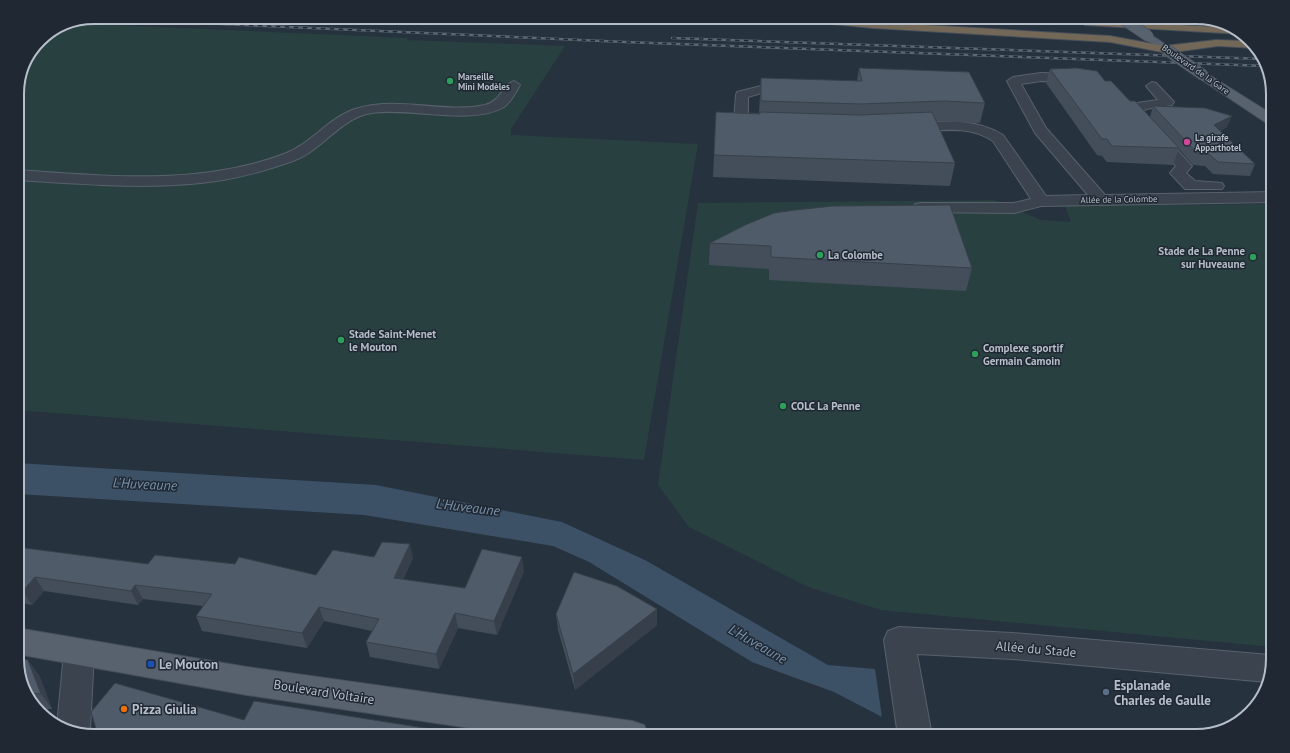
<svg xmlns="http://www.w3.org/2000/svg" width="1290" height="753" font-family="'PT Sans',sans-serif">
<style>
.green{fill:#294040}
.water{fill:#3c5066}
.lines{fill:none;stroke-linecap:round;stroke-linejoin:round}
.minor-casing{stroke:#58616c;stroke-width:2}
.major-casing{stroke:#464f5a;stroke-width:2}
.highway-casing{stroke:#454e59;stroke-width:2}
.minor{fill:#3a434e;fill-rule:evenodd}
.major{fill:#58626e;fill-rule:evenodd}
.highway{fill:#736757;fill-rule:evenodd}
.rail-casing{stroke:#5c6875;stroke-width:2.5}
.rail{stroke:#1f2833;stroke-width:1.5;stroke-dasharray:4.5;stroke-linecap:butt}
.major-bridge-casing{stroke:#464f5a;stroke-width:12;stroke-linecap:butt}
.major-bridge{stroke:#58626e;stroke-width:11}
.wall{fill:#444e5a}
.shaded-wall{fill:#37404a}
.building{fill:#4f5b69;stroke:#37404a}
.leisure-dot{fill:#2e9e5b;stroke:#1f2833;stroke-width:1.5}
.hotel-dot{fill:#d1479c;stroke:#1f2833;stroke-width:1.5}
.transit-dot{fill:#1a4fb4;stroke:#1f2833;stroke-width:1.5}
.service-dot{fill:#5c6f8a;stroke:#1f2833;stroke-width:1.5}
.food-dot{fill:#e8710a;stroke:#1f2833;stroke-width:1.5}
.labels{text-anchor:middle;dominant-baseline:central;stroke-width:3;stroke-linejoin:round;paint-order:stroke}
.far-street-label{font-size:9px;fill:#b6bec9;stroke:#1f2833}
.far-poi-label{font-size:9px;font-weight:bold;fill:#b6bec9;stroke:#1f2833;text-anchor:start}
.poi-label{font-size:11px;font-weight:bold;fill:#b6bec9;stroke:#1f2833;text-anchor:start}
.near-street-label{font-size:13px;fill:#b6bec9;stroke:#1f2833}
.near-poi-label{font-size:13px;font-weight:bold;fill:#b6bec9;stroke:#1f2833;text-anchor:start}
.near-water-label{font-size:14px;font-style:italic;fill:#7891aa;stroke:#1f2833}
.rim{fill:none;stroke:#b6bec9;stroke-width:2}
</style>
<rect width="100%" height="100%" fill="#26323e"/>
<g class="green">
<path d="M65,23l343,15 -1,2 158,6 -54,83v6l187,9 -54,316 -627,-50v-320c10,-39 14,-45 48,-67z"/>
<path d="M995,200l46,20 30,2 -6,-16 208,-2v443l-392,-37 -73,-23 -119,-60 -31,-42 40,-282z"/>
</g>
<path class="water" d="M17,463l359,22 186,37 83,38 183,105 47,4 7,48 -48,-25 -82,-30 -163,-100 -36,-16 -189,-31 -347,-21z"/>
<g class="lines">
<g class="minor-casing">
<g id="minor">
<path d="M1041,73l36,1 6,4 -6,4 -36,-1 -20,3 25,44 59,67 168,-3v10l-232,4 -27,7 -99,-1 -2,-4 2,-4 6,-1h93l17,-4 -38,-58c-20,-13 -42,-12 -65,-10 -8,0 -17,2 -25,0l-2,-3 2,-3 5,-1c33,-2 66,-7 95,11l43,61 42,-1 -53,-62 -28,-52 6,-4z"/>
<path d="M514,81l6,4c-4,7 -9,17 -16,22 -32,19 -95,0 -132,6 -31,4 -50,38 -79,48 -23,8 -46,15 -70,19 -68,11 -138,4 -206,0v-10c89,6 182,16 267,-16 27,-10 44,-36 71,-45 42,-14 87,5 130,-4 16,-4 18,-21 29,-24z"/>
<path d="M1152,82l4,1 18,19 -2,3 -26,4 -3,3 46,51 3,3 -6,7 9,8 27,2 2,3 -2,3h-37l-15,-16 6,-7 -48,-54 9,-9 21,-3 -12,-14z"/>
<path d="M789,83l6,4 -2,3 -28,2 -17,5v23l17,4 2,3 -2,3c-11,3 -24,0 -31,-9l2,-26 1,-3 28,-7z"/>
<path d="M899,627l113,6 258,22 3,2v2l-6,23 -255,-23 -95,-5 15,82h-34l-14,-96 4,-9z"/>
<path d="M79,640l11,4 4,9 -4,77 -2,4 -31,-8 7,-73 4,-9z"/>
</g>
</g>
<g class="major-casing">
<g id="major">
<path d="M1148,33l23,15 2,2 -2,2h-8l-19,-14 -1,-2 1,-2z"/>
<path d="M1203,71l70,44v10l-5,-1 -69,-46 -2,-3 2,-3z"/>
<path d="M17,628l230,39 385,54 12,4 5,11h-125l-277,-41 -230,-41z"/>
</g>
</g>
<g class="highway-casing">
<g id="highway">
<path d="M786,17h37l50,5 237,14 54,10 52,-6 32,1 7,7 -37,-2 -51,7 -57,-11 -237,-14 -82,-8z"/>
<path d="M1089,20l146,8 6,6 -156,-9 -1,-2z"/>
</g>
</g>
<use href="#minor" class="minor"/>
<use href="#major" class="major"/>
<use href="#highway" class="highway"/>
<g class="rail-casing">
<g id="rail">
<path d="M87,18l538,24 641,24"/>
<path d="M672,38l592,21"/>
</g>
</g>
<use href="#rail" class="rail"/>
<g class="major-bridge-casing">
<g id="major-bridge">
<path d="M1120,17l28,19"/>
<path d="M1167,50l36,25"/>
</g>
</g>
<use href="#major-bridge" class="major-bridge"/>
</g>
<g class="wall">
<path d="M859,68l126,35 -5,20 -44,-2 19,42 -5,23 -237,-9 3,-65 43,1 2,-35 96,3z"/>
<path d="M1050,69l55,12 45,36 3,-11 74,21 -7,4 35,33 -5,12 -37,-2 -8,-8 -12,-1 -14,-16 -6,16 -66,-3 -5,-6 -5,-1 -51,-72z"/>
<path d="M745,225l227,43 -6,23 -197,-11v-11l-60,-4 1,-22z"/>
<path d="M17,547l131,17 168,11 58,-18 39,1 -10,22 62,8 59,-17 -27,64 -39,-7 -19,41 -69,-12 -4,-15 6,-11 -48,-10 -17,27 -105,-17 -6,-15 7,-10 -60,-7 -5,6 -94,-14 -12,14 -15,-3z"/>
<path d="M556,614l101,11 -82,65 -17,-60z"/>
<path d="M17,663l22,12 13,34h-13l-11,-12z"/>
<path d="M244,720l231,16h-375l-3,-4z"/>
</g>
<g class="shaded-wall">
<path d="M1232,116l-5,11 -18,9 5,-11z"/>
<path d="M410,544l3,14 -16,35 -3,-15z"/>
<path d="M522,557l2,14 -27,64 -3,-14z"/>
<path d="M35,577l9,14 -12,14 -9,-14z"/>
<path d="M135,585l8,14 -5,6 -7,-14z"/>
<path d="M319,607l5,14 -17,27 -5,-15z"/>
<path d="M657,609v16l-82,65 -2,-16z"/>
<path d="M455,613l3,15 -19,41 -3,-15z"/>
<path d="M28,660l11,15 13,34 -11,-15z"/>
</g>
<g class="building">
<path d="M859,68l110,4 16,31 -42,-2 -83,3 -99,-3v-23l101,3z"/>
<path d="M1076,68l21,3 8,10h6l19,20h5l44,47 -67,-2 -5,-7h-5l-52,-70z"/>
<path d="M1153,106l52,2 27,8 -18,9 41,39 -37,-2 -9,-8h-11z"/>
<path d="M716,112l44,2v-2l100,3 72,-3 23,51 -241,-8z"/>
<path d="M950,205l22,63 -201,-11v-11l-61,-3 35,-18 29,-12 21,-3 38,-4z"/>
<path d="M382,542l28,2 -16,34 71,10 17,-39 40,8 -28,64 -39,-8 -19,41 -70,-12 13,-23 -60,-12 -17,26 -106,-17 16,-22 -77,-9 -4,6 -96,-14 -12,14 -6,-1v-43l131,17 7,-9 80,9 4,-7 77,18 17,-25 41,7z"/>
<path d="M574,572l43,14 40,23 -84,65 -17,-60z"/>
<path d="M17,658l11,2 13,34 -15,-1 -9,-30z"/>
<path d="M115,683l129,37 10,-19 221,35h-371l-7,-4 -6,-20z"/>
</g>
<g class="leisure-dot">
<circle cx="450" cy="81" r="4"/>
<circle cx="820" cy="255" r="4"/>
<circle cx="1253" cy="257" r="4"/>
<circle cx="341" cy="340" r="4"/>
<circle cx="975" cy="354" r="4"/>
<circle cx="783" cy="406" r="4"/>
</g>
<circle class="hotel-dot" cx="1187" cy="142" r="4"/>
<rect class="transit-dot" x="147" y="660" width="8" height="8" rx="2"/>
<circle class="service-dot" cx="1106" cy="692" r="4"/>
<circle class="food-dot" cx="124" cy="709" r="4"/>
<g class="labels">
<g class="far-street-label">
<text transform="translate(1196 69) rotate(35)">Boulevard de la Gare</text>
<text transform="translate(1119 199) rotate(-1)">Allée de la Colombe</text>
</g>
<g class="far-poi-label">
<text x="458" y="76">Marseille<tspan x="458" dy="10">Mini Modèles</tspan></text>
<text x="1195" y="137">La girafe<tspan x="1195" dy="10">Apparthotel</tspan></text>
</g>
<g class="poi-label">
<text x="1245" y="251" text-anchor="end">Stade de La Penne<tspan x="1245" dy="13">sur Huveaune</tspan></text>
<text x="828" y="255">La Colombe</text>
<text x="349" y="334">Stade Saint-Menet<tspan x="349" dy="13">le Mouton</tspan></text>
<text x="983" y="348">Complexe sportif<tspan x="983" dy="13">Germain Camoin</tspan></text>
<text x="791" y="406">COLC La Penne</text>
</g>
<g class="near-street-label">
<text transform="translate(1036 649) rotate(5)">Allée du Stade</text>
<text transform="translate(324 692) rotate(9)">Boulevard Voltaire</text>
</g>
<g class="near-poi-label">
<text x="159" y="664">Le Mouton</text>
<text x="1114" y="685">Esplanade<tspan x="1114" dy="15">Charles de Gaulle</tspan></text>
<text x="132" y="709">Pizza Giulia</text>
</g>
<g class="near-water-label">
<text transform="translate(145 484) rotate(3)">L'Huveaune</text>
<text transform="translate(468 507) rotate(7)">L'Huveaune</text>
<text transform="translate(758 644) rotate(30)">L'Huveaune</text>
</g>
</g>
<path d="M0 0H1290V753H0ZM94 24H1196A70 70 0 0 1 1266 94V659A70 70 0 0 1 1196 729H94A70 70 0 0 1 24 659V94A70 70 0 0 1 94 24Z" fill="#1f2833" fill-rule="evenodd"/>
<path class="rim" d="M94 24H1196A70 70 0 0 1 1266 94V659A70 70 0 0 1 1196 729H94A70 70 0 0 1 24 659V94A70 70 0 0 1 94 24Z"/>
</svg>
